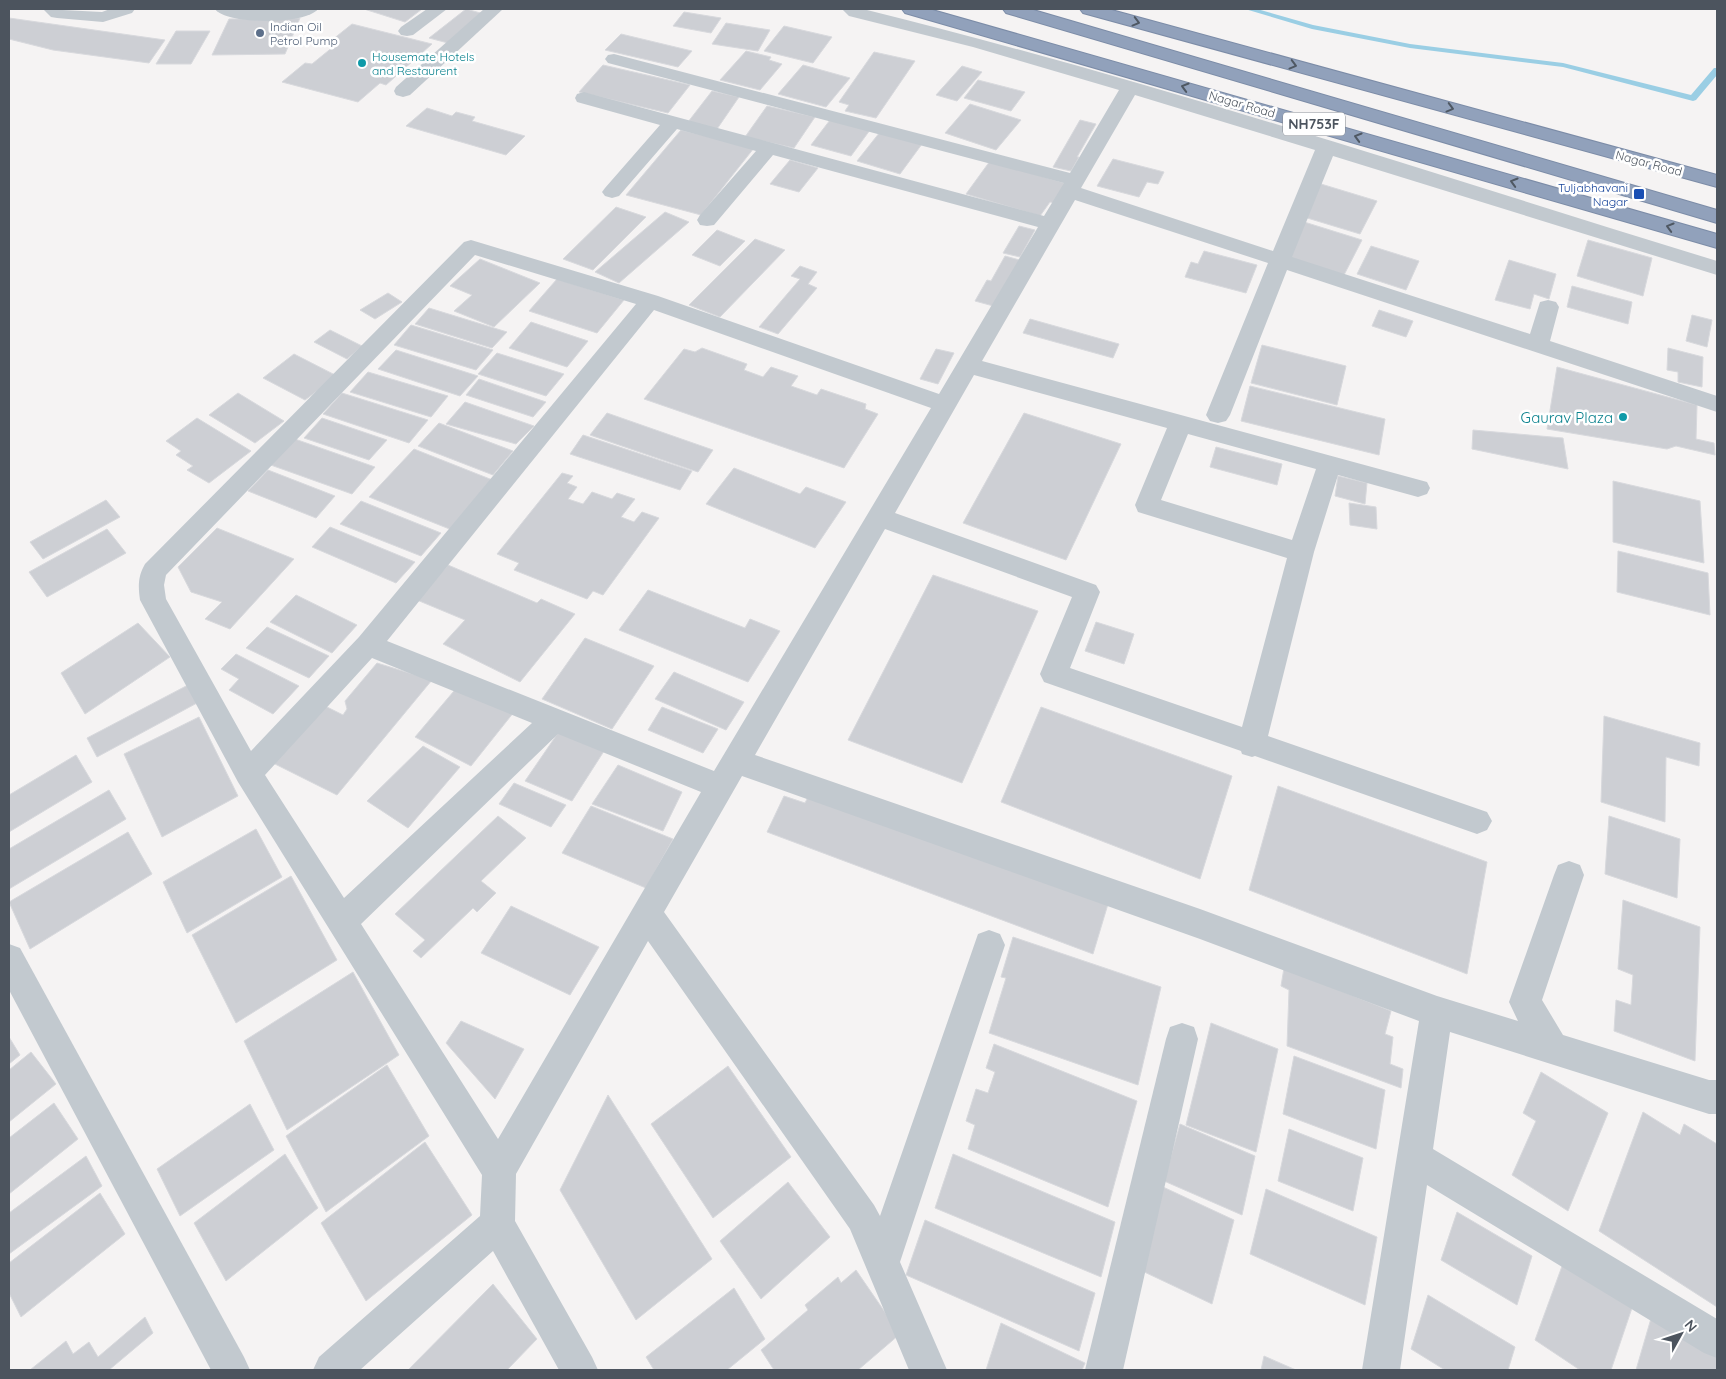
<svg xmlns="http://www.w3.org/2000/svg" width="1726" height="1379" font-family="Quicksand,sans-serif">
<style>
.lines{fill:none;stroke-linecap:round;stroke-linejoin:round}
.stream{fill:#9acee4;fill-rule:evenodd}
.building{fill:#cdcfd4;stroke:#d8d9dd}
.highway-casing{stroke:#7c8ca7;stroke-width:2}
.minor{fill:#c2c9cf;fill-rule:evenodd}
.highway{fill:#91a1bb;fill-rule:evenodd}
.oneway{stroke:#4f5863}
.service-dot{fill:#5c6f8a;stroke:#fff;stroke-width:2}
.culture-dot{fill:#0f9aa8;stroke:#fff;stroke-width:2}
.transit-dot{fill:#1a4fb4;stroke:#fff;stroke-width:2}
.labels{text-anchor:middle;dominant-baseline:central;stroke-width:5;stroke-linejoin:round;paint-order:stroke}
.far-service-label{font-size:12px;fill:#4e5e75;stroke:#fff;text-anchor:start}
.far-culture-label{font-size:12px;fill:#0d838f;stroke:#fff;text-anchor:start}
.far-street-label{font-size:12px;fill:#4c545e;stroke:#fff}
.far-transit-label{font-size:12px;fill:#164399;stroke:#fff;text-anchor:end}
.shield{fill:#fff;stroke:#82878e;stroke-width:1}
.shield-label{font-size:14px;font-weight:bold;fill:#4c545e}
.culture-label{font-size:15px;fill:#0d838f;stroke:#fff;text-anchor:end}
</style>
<rect width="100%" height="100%" fill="#f5f3f3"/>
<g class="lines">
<path class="stream" d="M1245,9h12l56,16 97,19 153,19 128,32 23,-27h3v7l-21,25 -3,1 -130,-34 -153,-19 -98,-19z"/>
</g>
<g class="building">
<path d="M364,9h58l-17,13z"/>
<path d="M466,9l18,5 -36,29 -19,-5z"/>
<path d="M684,12l37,6 -10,15 -38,-7z"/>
<path d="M9,18l156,22 -16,23 -96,-13 -44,-11z"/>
<path d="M300,18l-15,36 -73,1 17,-36z"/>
<path d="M726,23l44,7 -12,21 -46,-7z"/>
<path d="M352,24l80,20 -46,41 -6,-2 -22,19 -76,-20 23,-19 7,1 27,-22 -7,-2z"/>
<path d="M784,26l48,11 -19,26 -49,-12z"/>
<path d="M176,31h34l-19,33h-35z"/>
<path d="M621,34l71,17 -14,16 -73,-17z"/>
<path d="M746,51l25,6 -2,3 13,4 -22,26 -40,-10z"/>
<path d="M874,52l41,9 -39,57 -31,-7 4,-6 -10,-3z"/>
<path d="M603,65l87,20 -22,28 -89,-21z"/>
<path d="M803,65l47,13 -24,29 -48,-13z"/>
<path d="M962,66l20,6 -25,29 -21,-6z"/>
<path d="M978,80l47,12 -14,19 -47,-13z"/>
<path d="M712,91l27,6 -22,32 -29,-7z"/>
<path d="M970,104l51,16 -25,30 -51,-17z"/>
<path d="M767,106l48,11 -21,31 -49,-11z"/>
<path d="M427,108l25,8 4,-4 19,5 -3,4 53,15 -19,19 -100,-29z"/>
<path d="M830,120l40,10 -19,26 -40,-11z"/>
<path d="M1080,120l16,4 -19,33h2l-8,14 -18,-4z"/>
<path d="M681,130l73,18 -53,67 -75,-20z"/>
<path d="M880,132l42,12 -22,30 -43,-13z"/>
<path d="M1113,159l51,13 -6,12 -11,-2 -8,15 -42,-11z"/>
<path d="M790,160l28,8 -19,24 -29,-8z"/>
<path d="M990,161l78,23 -13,19 -5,-1 -10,14 -74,-22z"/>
<path d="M1321,184l56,17 -17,33 -56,-17z"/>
<path d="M616,207l30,10 -53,53 -30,-11z"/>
<path d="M665,212l24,10 -70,61 -24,-11z"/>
<path d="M1301,221l61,19 -18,35 -62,-20z"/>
<path d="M1019,226l16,4 -15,27 -17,-4z"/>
<path d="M717,230l28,11 -25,25 -28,-11z"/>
<path d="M755,239l30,11 -65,67 -31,-12z"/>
<path d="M1588,240l64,18 -9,38 -66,-20z"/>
<path d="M1371,246l48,15 -13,29 -49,-16z"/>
<path d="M1204,251l53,14 -11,28 -61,-16 6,-15 7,2z"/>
<path d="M1005,256l18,5 -26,46 -22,-6 12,-21 4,1z"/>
<path d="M480,259l60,24 -46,44 -40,-16 18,-16 -22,-9z"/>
<path d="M1509,260l47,14 -7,25 -15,-5 -4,15 -35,-9z"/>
<path d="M800,266l17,6 -9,12 9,4 -39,46 -19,-7 41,-48 -9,-3z"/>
<path d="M557,279l67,21 -27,33 -68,-22z"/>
<path d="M1572,286l60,16 -4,22 -61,-17z"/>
<path d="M388,293l14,9 -27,17 -15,-9z"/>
<path d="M429,308l78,24 -15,16 -77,-24z"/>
<path d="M1379,310l34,11 -7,16 -34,-11z"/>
<path d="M1692,315l20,5 -5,27 -21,-6z"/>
<path d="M1030,319l89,25 -6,14 -90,-25z"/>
<path d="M531,322l57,19 -21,26 -58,-19z"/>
<path d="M411,325l82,25 -17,20 -82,-25z"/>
<path d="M330,330l32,16 -15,13 -33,-17z"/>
<path d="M1262,345l84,21 -9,39 -86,-22z"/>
<path d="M702,348l45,16 -3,6 19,7 8,-10 27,9 -7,10 26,9 4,-6 45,15 -1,5 13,5 -34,54 -200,-69 40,-50 11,3z"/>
<path d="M1668,348l35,9 -1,30 -24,-5v-10l-11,-2z"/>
<path d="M936,349l18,4 -16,31 -18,-5z"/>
<path d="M396,350l82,26 -18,20 -82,-27z"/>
<path d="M497,353l67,21 -18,22 -68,-22z"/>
<path d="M294,354l43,22 -32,24 -42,-22z"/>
<path d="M1557,367l140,38 -1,34 18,4 1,12 -39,-9 -9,3 -120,-20z"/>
<path d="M368,372l80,24 -17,21 -81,-25z"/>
<path d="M479,379l67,23 -13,15 -67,-22z"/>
<path d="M1250,386l135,33 -6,36 -138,-34z"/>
<path d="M238,393l46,28 -29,22 -46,-28z"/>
<path d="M342,393l86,27 -19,23 -86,-29z"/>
<path d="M465,402l69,24 -18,18 -70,-20z"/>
<path d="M607,413l106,37 -15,22 -108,-37z"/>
<path d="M1024,413l97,31 -55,116 -103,-37z"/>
<path d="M197,418l54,33 -42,32 -22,-13 6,-4 -17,-11 5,-4 -15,-10z"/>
<path d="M322,418l65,22 -18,20 -65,-22z"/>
<path d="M439,423l74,28 -20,24 -75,-29z"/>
<path d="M1473,430l90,8 5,31 -96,-20z"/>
<path d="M583,435l109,36 -12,19 -110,-36z"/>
<path d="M292,438l83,29 -23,27 -84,-30z"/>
<path d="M1216,447l66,17 -5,21 -67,-18z"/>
<path d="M414,449l81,32 -43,49 -83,-33z"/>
<path d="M734,468l66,26 6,-7 40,15 -31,46 -109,-44z"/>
<path d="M268,470l67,26 -19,22 -68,-27z"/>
<path d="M562,473l11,3 -6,7 10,4 -9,12 15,5 9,-12 20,7 5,-6 18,6 -14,18 13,5 8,-10 17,6 -56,77 -10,-4 -6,8 -73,-29 5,-7 -22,-9z"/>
<path d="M1338,476l29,7 -2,21 -30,-8z"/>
<path d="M1613,481l87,20 4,62 -91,-21z"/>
<path d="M106,500l14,17 -77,42 -13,-17z"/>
<path d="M361,501l80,32 -20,23 -81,-32z"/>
<path d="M1349,503l27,4 1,22 -27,-4z"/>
<path d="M330,527l85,35 -19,21 -84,-36z"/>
<path d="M217,528l77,31 -64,70 -25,-10 17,-17 -31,-10 -13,-25z"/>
<path d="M107,529l19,24 -79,44 -18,-25z"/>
<path d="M1618,551l90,22 2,42 -93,-23z"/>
<path d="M448,565l89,38 4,-4 34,15 -55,68 -77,-38 22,-24 -48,-20z"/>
<path d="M933,575l105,36 -76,172 -114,-43z"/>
<path d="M648,590l97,38 5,-9 30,12 -32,51 -129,-52z"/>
<path d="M296,595l61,30 -25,28 -62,-31z"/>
<path d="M1096,622l38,12 -10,30 -39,-13z"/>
<path d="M138,623l32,34 -85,57 -24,-41z"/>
<path d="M267,627l62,29 -20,22 -63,-30z"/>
<path d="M585,638l69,28 -42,63 -70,-30z"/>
<path d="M236,654l63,32 -26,28 -44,-24 10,-11 -18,-10z"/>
<path d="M377,663l55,17 -95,115 -64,-32 50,-58 20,10 4,-6 -2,-8z"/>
<path d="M674,672l70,30 -18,28 -71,-31z"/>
<path d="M188,685l9,18 -100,54 -10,-19z"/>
<path d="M459,685l55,27 -43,54 -56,-29z"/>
<path d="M662,707l56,22 -15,24 -55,-23z"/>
<path d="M1041,707l191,69 -32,103 -199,-77z"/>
<path d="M1604,716l96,27 -1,23 -33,-9 -1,65 -64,-20z"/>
<path d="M199,717l39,79 -76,41 -38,-83z"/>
<path d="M560,730l46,18 -34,53 -47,-20z"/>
<path d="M423,746l37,21 -52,61 -41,-27z"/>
<path d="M76,755l16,27 -83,50v-37z"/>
<path d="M618,765l64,27 -19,39 -71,-27z"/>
<path d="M514,783l52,22 -15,22 -52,-23z"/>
<path d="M1278,786l209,76 -20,112 -218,-84z"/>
<path d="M109,790l17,29 -117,70v-40z"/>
<path d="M809,795l299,109 -15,50 -326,-122 17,-36 21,7z"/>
<path d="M591,806l82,33 -27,49 -84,-35z"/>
<path d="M498,816l28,22 -45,43 15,12 -19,19 -4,-4 -52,50 -8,-7 12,-11 -30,-26z"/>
<path d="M1609,816l71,23 -3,59 -72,-24z"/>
<path d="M256,829l26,48 -95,56 -24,-51z"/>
<path d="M128,832l24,42 -122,75 -21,-47z"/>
<path d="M291,876l46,84 -101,63 -44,-88z"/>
<path d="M1623,900l77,27 -5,134 -81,-30 2,-31 15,5 2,-30 -15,-6z"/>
<path d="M511,906l88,41 -29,48 -89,-42z"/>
<path d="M1013,937l148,50 -23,98 -149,-52 17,-55 -5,-1z"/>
<path d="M1284,968l107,43 -6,23 8,3 -3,27 13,5 -2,19 -114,-42 2,-56 -8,-4z"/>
<path d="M353,972l46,83 -112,75 -43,-89z"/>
<path d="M461,1021l63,28 -29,50 -49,-56z"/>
<path d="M1211,1023l67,26 -22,103 -70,-27z"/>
<path d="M9,1037l11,18 -11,9z"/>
<path d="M994,1044l143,57 -29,106 -140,-58 7,-24 -9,-4 10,-32 12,4 7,-21 -9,-4z"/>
<path d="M31,1052l25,32 -47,38v-52z"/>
<path d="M1294,1056l91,34 -9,59 -93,-35z"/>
<path d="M387,1065l42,71 -103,76 -40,-76z"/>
<path d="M728,1066l63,91 -78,61 -62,-94z"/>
<path d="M1541,1072l67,41 -40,98 -56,-36 24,-54 -13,-8z"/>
<path d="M608,1095l104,164 -76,61 -76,-130z"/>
<path d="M54,1103l24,36 -69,55v-56z"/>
<path d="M250,1104l24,46 -94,66 -23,-47z"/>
<path d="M1643,1112l37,23 4,-11 33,20v163l-118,-76z"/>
<path d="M1180,1124l75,32 -13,59 -78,-34z"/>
<path d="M1289,1129l74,29 -10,53 -75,-30z"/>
<path d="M425,1142l47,73 -106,86 -45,-78z"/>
<path d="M285,1154l33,54 -92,73 -32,-58z"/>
<path d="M953,1154l162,68 -14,55 -166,-69z"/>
<path d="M86,1156l16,30 -93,68v-41z"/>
<path d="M788,1182l42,55 -69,62 -41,-58z"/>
<path d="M1163,1187l71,33 -22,84 -74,-35z"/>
<path d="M1266,1189l111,48 -12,68 -115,-51z"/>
<path d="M100,1193l25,41 -104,83 -12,-24v-30z"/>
<path d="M1457,1212l75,44 -15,49 -76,-45z"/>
<path d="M925,1220l170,73 -16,58 -173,-76z"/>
<path d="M1565,1258l69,44 -23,68h-31l-45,-30z"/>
<path d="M856,1270l44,64 -42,36h-84l-13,-20 47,-40 -3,-5 33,-28 3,6z"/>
<path d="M493,1284l44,55 -30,31h-99z"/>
<path d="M734,1288l31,51 -38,31h-73l-8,-13z"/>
<path d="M1428,1295l87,52 -7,23h-63l-34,-21z"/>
<path d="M1652,1315l65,42v13h-81z"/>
<path d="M145,1317l8,16 -44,37h-79l36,-29 7,13 16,-12 9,15z"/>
<path d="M1001,1323l84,40 -3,7h-96z"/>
<path d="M1264,1356l32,14h-35z"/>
</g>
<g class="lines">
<g class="highway-casing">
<g id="highway">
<path d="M902,9h27l788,225v14l-812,-235z"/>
<path d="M1003,9h27l687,201v13l-711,-210z"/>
<path d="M1080,9h28l609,166v12l-634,-174z"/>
</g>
</g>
<g class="minor">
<path d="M43,9l59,3 8,-3h25l-3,4 -29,9 -46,-4 -6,-1z"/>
<path d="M215,9h103c-12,16 -92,16 -103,0z"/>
<path d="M427,9h20l-34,26 -6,1 -6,-1 -3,-4 3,-4z"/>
<path d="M484,9h19l-93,86 -7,2 -7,-2 -2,-4 2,-4z"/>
<path d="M842,9h21c288,71 571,165 854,252v14l-384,-119 -41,101 238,77 10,-32 8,-2 8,2 3,5 -9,34 167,55v16l-430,-142 -57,145 -4,6 -8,2 -8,-2 -4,-6 62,-152 -193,-63 -93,161 445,121 3,6 -3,6 -9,3 -80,-22 -24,77 -46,184 219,76 5,9 -5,9 -10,4 -222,-78 -3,1 -10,-3 -1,-3 -197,-69 -4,-8 32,-77 -187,-68 -130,226 445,154 237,87 81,25 -9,-19 45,-127 4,-10 11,-4 11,4 4,10 -42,125 21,35 146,45h8v34h-8l-259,-82 -17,117 284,170v39l-13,-5 -277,-168 -27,185h-38l57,-349 -219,-82 -458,-163 -78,136 210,293 6,11 98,-282 11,-4 11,4 5,11 -105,317 47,108h-38l-59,-141 -202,-288 -132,233 -1,47 77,136 6,13h-39l-66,-119 -133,119h-47l6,-13 161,-141 2,-41 -244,-393 -98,-182c-2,-14 -2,-24 5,-36l319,-322 7,-2 187,56 281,98 99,-167 -265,-72 -59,70 -7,1 -7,-1 -3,-5 3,-5 56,-64 -79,-22 -58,67 -7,2 -7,-2 -3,-4 3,-4 55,-63 -83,-23 -2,-4 2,-4 7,-2 7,2 453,122 20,-33 -456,-120 -3,-4 3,-4 6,-1 456,119 49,-83 -146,-43 -124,-31zM1135,95l180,55 -42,101 -192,-63zM475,255l161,49 -277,333 -108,114 -85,-152 -2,-14 2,-10zM654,310l277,98 -217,363 -327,-130zM974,375l193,53 -32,77 3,7 149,46 -45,169 -172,-59 30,-76 -4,-7 -201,-72zM1188,434l128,35 -24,71 -131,-40zM372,658l160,65 -188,175 -79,-123zM558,734l143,58 -203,347 -137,-215z"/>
<path d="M9,944l11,4 224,409 6,13h-39l-202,-380z"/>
<path d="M1182,1023l12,4 4,12 -75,331h-38l81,-331 4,-12z"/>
</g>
<use href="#highway" class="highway"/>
</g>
<defs><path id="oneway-chevron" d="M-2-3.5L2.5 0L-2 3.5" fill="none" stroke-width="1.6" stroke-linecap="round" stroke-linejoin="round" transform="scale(1.25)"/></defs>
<g class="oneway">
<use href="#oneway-chevron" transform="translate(1136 22) rotate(15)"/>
<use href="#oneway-chevron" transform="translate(1293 65) rotate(15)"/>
<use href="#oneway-chevron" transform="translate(1185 87) rotate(-164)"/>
<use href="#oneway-chevron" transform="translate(1450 108) rotate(15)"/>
<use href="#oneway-chevron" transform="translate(1358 137) rotate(-164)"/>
<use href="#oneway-chevron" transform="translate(1514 182) rotate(-164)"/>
<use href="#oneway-chevron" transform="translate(1670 227) rotate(-164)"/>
</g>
<circle class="service-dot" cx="260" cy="33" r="5"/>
<g class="culture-dot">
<circle cx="362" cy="63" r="5"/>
<circle cx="1623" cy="417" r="5"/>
</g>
<rect class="transit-dot" x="1633" y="188" width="12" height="12" rx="2.5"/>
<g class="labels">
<g class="far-service-label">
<text x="270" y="26">Indian Oil<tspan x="270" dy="14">Petrol Pump</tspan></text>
</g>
<g class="far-culture-label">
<text x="372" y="56">Housemate Hotels<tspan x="372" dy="14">and Restaurent</tspan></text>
</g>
<g class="far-street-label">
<text transform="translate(1242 104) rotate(16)">Nagar Road</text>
<text transform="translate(1649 163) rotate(15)">Nagar Road</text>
</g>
<g class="far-transit-label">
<text x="1628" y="187">Tuljabhavani<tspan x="1628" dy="14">Nagar</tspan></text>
</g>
<rect class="shield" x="1283" y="112.5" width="62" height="23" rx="4"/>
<g class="shield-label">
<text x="1314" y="124">NH753F</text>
</g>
<g class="culture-label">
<text x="1613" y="417">Gaurav Plaza</text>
</g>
</g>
<rect width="1726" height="1379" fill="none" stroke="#4c545e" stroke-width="20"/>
<g transform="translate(1681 1334) rotate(50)" stroke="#ffffff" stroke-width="4" paint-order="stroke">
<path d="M0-4L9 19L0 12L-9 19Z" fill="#4c545e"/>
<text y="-8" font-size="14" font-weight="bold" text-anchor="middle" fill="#4c545e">N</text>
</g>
</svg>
